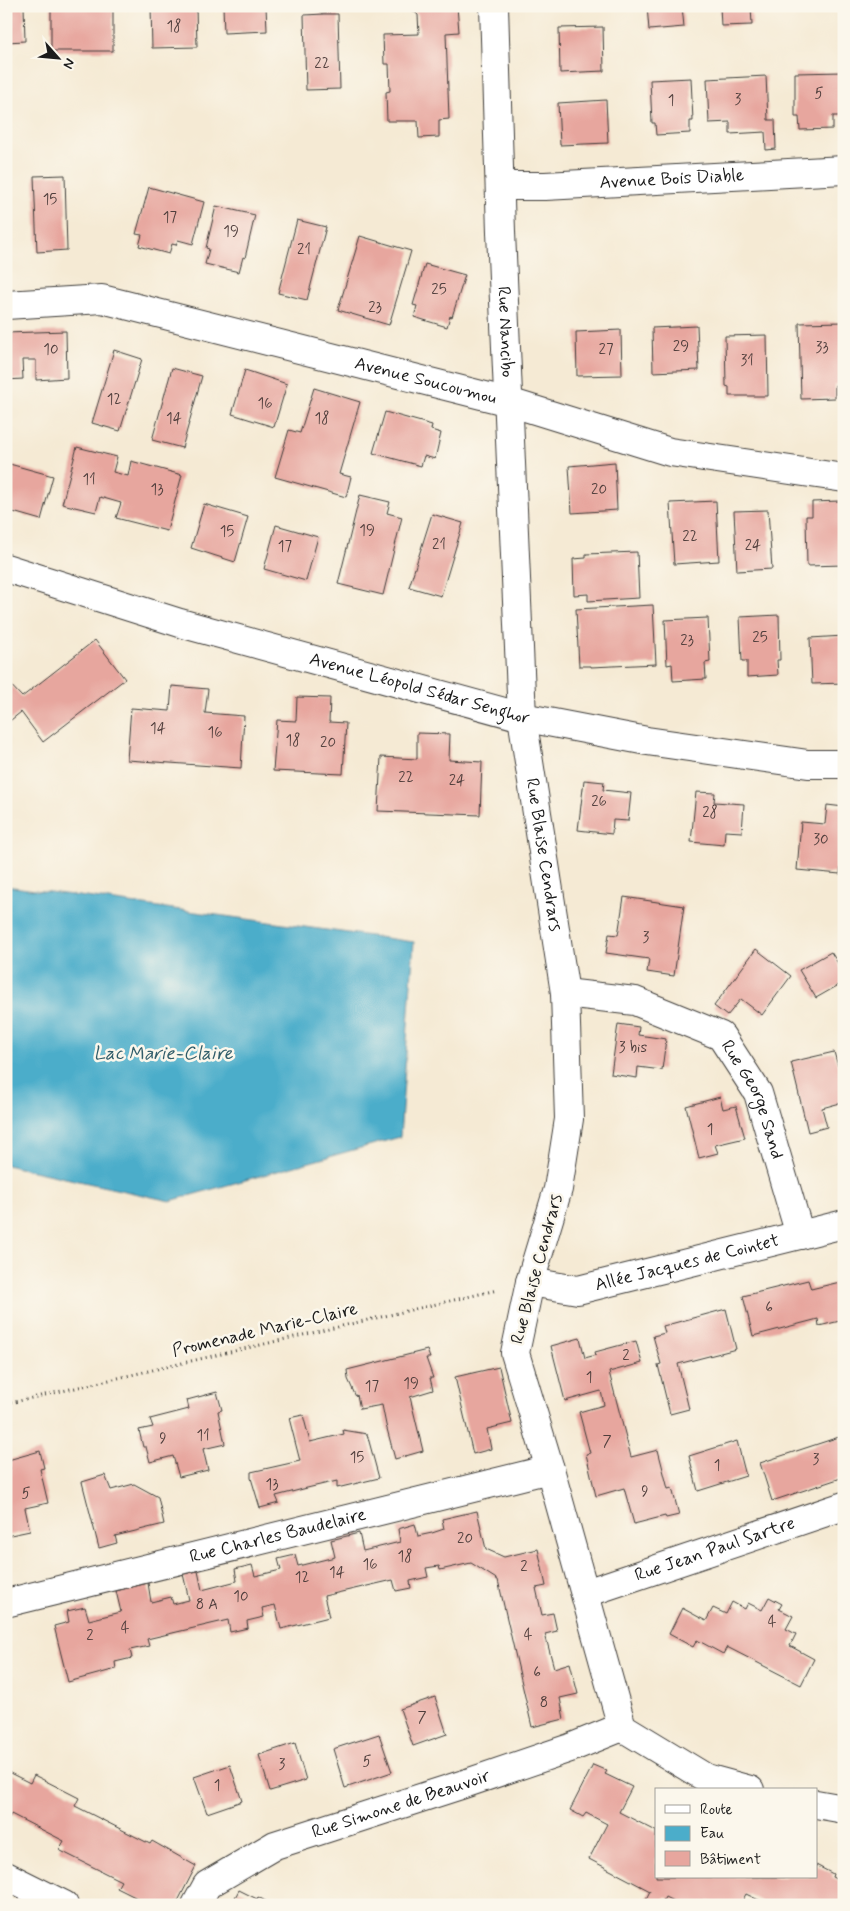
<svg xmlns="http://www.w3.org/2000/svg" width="850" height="1911" font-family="Mynerve,sans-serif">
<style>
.water{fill:#4badca;stroke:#346473}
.building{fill:#e7a69e}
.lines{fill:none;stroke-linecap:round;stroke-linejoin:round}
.minor-casing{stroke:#3d3b38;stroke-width:30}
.path{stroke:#3d3b38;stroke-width:3;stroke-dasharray:1 4;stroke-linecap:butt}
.minor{stroke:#fff;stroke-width:28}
.labels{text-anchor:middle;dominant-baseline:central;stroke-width:5;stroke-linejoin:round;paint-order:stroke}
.number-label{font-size:15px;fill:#4f3e3c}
.street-label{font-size:18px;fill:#1c1c1c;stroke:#fbf7ec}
.water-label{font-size:19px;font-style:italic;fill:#315d6a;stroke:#fbf7ec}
</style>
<rect width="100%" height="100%" fill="#fbf7ec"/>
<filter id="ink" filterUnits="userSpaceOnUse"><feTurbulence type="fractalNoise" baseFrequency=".02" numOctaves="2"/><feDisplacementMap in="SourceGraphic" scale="10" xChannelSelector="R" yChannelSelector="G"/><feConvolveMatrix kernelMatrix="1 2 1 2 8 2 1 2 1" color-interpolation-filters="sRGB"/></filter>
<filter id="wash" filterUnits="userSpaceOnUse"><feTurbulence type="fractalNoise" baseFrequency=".0096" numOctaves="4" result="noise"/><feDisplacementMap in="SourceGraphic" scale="20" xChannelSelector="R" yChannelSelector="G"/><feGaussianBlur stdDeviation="1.12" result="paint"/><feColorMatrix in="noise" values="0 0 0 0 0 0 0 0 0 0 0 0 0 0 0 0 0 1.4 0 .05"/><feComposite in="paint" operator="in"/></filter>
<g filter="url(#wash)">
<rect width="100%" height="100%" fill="#f5ead4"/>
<path class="water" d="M6,886l408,56 -14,195 -230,64 -164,-36z"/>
<g id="blocks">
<g class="building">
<path d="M6,6h18l1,35 -19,1z"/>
<rect x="51" y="6" width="62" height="45"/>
<path d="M151,6h45l1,41 -45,1z"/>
<path d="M223,6h43l1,25 -43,2z"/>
<path d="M408,6h49l2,26 -13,1 3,86 -10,1v17l-20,1 -1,-17h-31l-1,-29 4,-1 -1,-27h-5l-1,-29 36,-1 -1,-19z"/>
<path d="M647,6h35l2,21 -35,3z"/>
<path d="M720,6h31l1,19 -31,1z"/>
<path d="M324,14h14l2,75 -34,1 -2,-75z"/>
<path d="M603,27l1,44 -44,2 -1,-45z"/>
<path d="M844,72v44h-11v13l-33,1 -1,-13h-4v-44z"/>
<path d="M766,76l2,44h7l1,29 -10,1 -1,-18 -35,2v-12l-21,1 -2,-44z"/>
<path d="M691,78l2,43h-3v12l-34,2 -1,-12h-3l-2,-43z"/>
<path d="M606,100l2,43 -48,2 -2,-42z"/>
<path d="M65,175l2,75 -30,2 -3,-76z"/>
<path d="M149,187l55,15 -11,42 -15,-4 -2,5 -4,-1 -3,10 -30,-8 3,-11 -6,-1z"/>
<path d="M216,206l39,9 -10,43 -2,-1 -4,15 -34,-8 4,-15 -3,-1z"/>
<path d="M297,220l29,7 -19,73 -29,-7z"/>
<path d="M360,236l51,15 -22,74 -51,-15z"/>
<path d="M425,264l40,11 -13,42 -2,-1 -3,11 -33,-10 3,-11 -4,-1z"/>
<path d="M844,322v62l-9,1v13l-34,1 -2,-76z"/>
<path d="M697,326l2,44 -46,2 -1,-44z"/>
<path d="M621,330l1,45 -45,1 -1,-44z"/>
<path d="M66,331l1,47 -31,2v-20h-14l1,19 -17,1v-47z"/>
<path d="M767,335l1,61h-39v-9l-3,-1 -1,-50z"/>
<path d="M114,350l28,9 -22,72 -28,-8z"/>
<path d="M172,368l30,8 -20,72 -30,-8z"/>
<path d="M245,370l42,14 -13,43 -42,-13z"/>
<path d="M314,388l46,14 -21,72 12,3 -5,20 -71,-20 14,-47 11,3z"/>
<path d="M385,412l47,13 -1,5 10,3 -6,26 -11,-3 -3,10 -48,-13z"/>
<path d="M77,447l40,10 -4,15 15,4 3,-15 51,14 -15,56 -51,-13 5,-15 -21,-6 -4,15 -34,-8z"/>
<path d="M615,462l2,48 -45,3 -3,-47z"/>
<path d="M6,463l47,13 -12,44 -35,-10z"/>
<path d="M360,495l30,7 -3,11 15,4 -19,78 -45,-11z"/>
<path d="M716,501l3,60 -45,3 -4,-61z"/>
<path d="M840,501v14l4,-1v51l-37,1 -1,-50h6v-14z"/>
<path d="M204,504l44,13 -13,45 -44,-14z"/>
<path d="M768,510l4,59 -35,2 -3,-60z"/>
<path d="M432,514l31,9 -22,73 -32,-9z"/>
<path d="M276,525l42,12 -12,44 -42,-12z"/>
<path d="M637,552l2,46 -51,3v-7l-14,1 -1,-36 13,-1v-4z"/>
<path d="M653,605l3,59 -65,3v-1h-12l-3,-57z"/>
<path d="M779,615l1,45h-3l1,15 -31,2v-16h-5l-2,-44z"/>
<path d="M708,618l2,44 -5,1 1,16 -33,2 -1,-17 -5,1 -2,-45z"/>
<path d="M844,636v47l-32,1 -2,-46z"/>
<path d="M95,640l30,39 -82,63 -22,-30 -15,12v-44l16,17z"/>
<path d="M172,686l36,3 -3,24 39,3 -3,52 -114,-8 4,-52 39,3z"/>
<path d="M297,697l33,1 -1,24 17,1 -3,51 -70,-3 4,-51 19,1z"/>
<path d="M417,733l33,1 -1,26 33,2 -2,53 -102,-4 3,-54 36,2z"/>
<path d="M584,780l20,2 -1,8 28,3 -3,28 -15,-1 -1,14 -34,-4z"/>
<path d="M696,792l19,1 -1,9 30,2 -2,28 -17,-1 -1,14 -33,-3z"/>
<path d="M827,805l17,2v23l-4,44 -43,-4 4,-48 24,2z"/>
<path d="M624,897l60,9 -10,70 -27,-4 2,-13 -43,-6 3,-19 9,1z"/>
<path d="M756,949l35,27 -29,39 -21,-16 -14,17 -13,-10z"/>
<path d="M831,952l13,21v9l-28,16 -17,-28z"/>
<path d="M618,1024l21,3 -1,8 28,4 -4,31 -24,-3 -1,11 -26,-4z"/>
<path d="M834,1052l4,14 6,-1v37l-22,6 5,19 -19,5 -17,-70z"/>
<path d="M720,1097l3,12 13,-3 9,32 -30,7 3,8 -19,5 -13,-52z"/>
<path d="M808,1280l3,9 33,-8v39l-25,6 -1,-7 -65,17 -10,-40z"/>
<path d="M726,1309l10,40 -58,15 11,45 -19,5 -12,-49 3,-1 -8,-28 12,-3 -2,-7z"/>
<path d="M580,1338l5,20 11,-3 -1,-3 41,-11 6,22 -33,9 22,85 27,-7 10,39 4,-1 7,27 -13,3 -1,-2 -31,8 -10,-36 -28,8 -10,-42 4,-1 -11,-41 25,-7 -3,-14 -36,10 -14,-55z"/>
<path d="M427,1350l3,8h-4l7,20h-3l3,12 -23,7 13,54 -28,8 -9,-34 -4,-20 -22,4 -3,-14 -1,2 -8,-18 -1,-9z"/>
<path d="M499,1367l13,56 -25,6 4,20 -18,5 -18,-77z"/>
<path d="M217,1392l5,18 -4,1 7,33 -22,5 5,21 -29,7 -6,-21 -23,6 -4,-15h-3l-4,-17 14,-3 -3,-8 39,-10 -2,-9z"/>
<path d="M303,1415l7,27 34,-8 -1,-4 24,4 12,44 -42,10v-7l-30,7 -31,8 3,7 -19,5 -9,-30v-6l49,-11 -11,-43z"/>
<path d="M839,1437l5,15v25l-72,24 -12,-38z"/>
<path d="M737,1441l9,35 -48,15 -9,-35z"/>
<path d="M40,1451l4,17 -4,1 8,34 -23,5 5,23 -24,5v-67h4l-2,-9z"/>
<path d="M105,1475l6,15 23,-6 24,13 6,27 -49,12 2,7 -18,5 -17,-66z"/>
<path d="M477,1511l9,38 18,8 34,-8 8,37 -10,2 6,27 11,-2 4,18 -12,3 9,34 16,-5 8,31 -18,4 4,21 -32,8 -34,-147 -27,-17 -31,7 -1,-4 -13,2 2,9 -18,4 1,7 -15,3 -3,-11 -69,16 5,21 -48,12 -6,-24 -13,3 2,9 -17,4 1,7 -18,4 -2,-12 -81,19 2,7 -19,4 2,8 -17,4 1,7 -48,13 -14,-56 15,-4 -2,-11 18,-4 4,13 32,-8 -5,-21 32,-8 3,19 20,-5 2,7 16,-4 -6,-26 15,-3 4,19 35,-9 -2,-12 17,-4 3,11 26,-6 -3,-11 17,-4 3,11 37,-9 -4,-17 28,-7 4,18 37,-9 -2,-13 17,-5 3,12 14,-3 12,-4 -2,-10z"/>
<path d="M769,1597l13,7 -3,5 14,7 -7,13 10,5 -6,12 24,13 -13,26 -74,-38 -4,7 -26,-14 -4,7 -24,-13 13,-26 24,13 7,-13 13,6 6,-12 13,7 3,-6 14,7z"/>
<path d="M435,1697l12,37 -34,12 -13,-37z"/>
<path d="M379,1734l13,38 -47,16 -12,-39z"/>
<path d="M295,1743l11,37 -36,11 -11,-36z"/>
<path d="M230,1765l12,36 -35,12 -13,-36z"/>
<path d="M593,1765l14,6 -2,3 27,13 -13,25 37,19v46h160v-12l17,9 -1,3 10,5 2,-3v26h-80l1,-2 -19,-9 -6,11h-22l-9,-4 -2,4h-26l-16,-8 -4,8h-18l7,-14 -61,-32 18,-35 -21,-11 -3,4 -13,-7z"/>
<path d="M6,1771l24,12 4,-8 45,23 -4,8 75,38 2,-3 44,25 -20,39h-12l-4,-2v2h-9l-34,-17 4,-7 -62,-31 5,-9 -53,-27 -5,9z"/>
<path d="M239,1890l18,9 1,-2 15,8h-42z"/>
</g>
</g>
</g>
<g filter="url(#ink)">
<use href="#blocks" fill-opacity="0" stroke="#3d3b38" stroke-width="1"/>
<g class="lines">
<g class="minor-casing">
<g id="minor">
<path id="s1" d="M494,6l7,226 21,485 43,276 4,126 -11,70 -28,93 -15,71 35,116 72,258 84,51 44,12"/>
<path id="s2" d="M500,186h45l299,-16"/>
<path id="s3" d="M6,305l96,-6 407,103 161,50 174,26"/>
<path id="s4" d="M6,568l174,55 342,94 125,24 161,23h36"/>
<path id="s5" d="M565,993l70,8 86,35 37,57 42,142"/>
<path id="s6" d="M530,1282l48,8 266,-66"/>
<path id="s7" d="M586,1593l258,-87"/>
<path id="s8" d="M6,1603l544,-134"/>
<path d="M816,1804l28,5"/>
<path d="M6,1876l58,29"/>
<path id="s9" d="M196,1905l11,-20 68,-40 189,-61 106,-36 52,-21"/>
</g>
</g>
<path class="path" d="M6,1404l491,-114"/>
<use href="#minor" class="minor"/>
</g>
</g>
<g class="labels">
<g class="number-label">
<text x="174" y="27">18</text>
<text x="322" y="64">22</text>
<text x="819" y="94">5</text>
<text x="738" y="100">3</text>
<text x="671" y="101">1</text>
<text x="50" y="200">15</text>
<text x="170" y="218">17</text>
<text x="231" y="232">19</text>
<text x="304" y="250">21</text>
<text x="439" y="290">25</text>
<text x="375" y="308">23</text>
<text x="681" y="347">29</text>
<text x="822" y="348">33</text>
<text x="51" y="350">10</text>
<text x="606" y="350">27</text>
<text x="747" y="361">31</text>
<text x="114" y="400">12</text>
<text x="265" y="404">16</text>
<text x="174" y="419">14</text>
<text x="322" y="419">18</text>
<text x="89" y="480">11</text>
<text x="157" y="490">13</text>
<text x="599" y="490">20</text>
<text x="367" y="531">19</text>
<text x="227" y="532">15</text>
<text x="690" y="537">22</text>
<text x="439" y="545">21</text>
<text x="753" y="546">24</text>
<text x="285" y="547">17</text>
<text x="760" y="638">25</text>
<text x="687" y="641">23</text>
<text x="158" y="729">14</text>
<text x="215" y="733">16</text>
<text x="293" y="741">18</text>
<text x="328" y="743">20</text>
<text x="406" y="778">22</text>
<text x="457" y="781">24</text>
<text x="599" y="802">26</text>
<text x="710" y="813">28</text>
<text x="821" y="840">30</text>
<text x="646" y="938">3</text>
<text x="633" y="1048">3 bis</text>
<text x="710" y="1130">1</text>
<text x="769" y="1308">6</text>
<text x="626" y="1356">2</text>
<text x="589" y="1378">1</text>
<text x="411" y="1384">19</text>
<text x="372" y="1387">17</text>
<text x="203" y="1436">11</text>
<text x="163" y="1439">9</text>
<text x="607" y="1442">7</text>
<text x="357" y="1458">15</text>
<text x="816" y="1460">3</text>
<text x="717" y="1466">1</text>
<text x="272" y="1485">13</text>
<text x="645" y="1492">9</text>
<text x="26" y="1494">5</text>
<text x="465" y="1539">20</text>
<text x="405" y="1557">18</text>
<text x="370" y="1565">16</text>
<text x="524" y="1567">2</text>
<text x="337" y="1573">14</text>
<text x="302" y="1578">12</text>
<text x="241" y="1597">10</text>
<text x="207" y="1605">8 A</text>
<text x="772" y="1622">4</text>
<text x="125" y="1628">4</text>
<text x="528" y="1635">4</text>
<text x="90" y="1636">2</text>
<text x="537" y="1673">6</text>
<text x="544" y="1703">8</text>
<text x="422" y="1718">7</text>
<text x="367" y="1762">5</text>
<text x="282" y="1765">3</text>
<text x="217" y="1786">1</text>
</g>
<g class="street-label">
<text stroke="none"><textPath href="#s2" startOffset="172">Avenue Bois Diable</textPath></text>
<text stroke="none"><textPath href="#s1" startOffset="326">Rue Nancibo</textPath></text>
<text stroke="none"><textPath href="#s3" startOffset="430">Avenue Soucoumou</textPath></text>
<text stroke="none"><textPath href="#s4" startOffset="431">Avenue Léopold Sédar Senghor</textPath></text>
<text stroke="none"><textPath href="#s1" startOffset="851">Rue Blaise Cendrars</textPath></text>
<text stroke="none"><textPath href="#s5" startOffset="235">Rue George Sand</textPath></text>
<text stroke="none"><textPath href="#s6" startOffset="161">Allée Jacques de Cointet</textPath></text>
<text transform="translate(537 1269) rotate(-75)">Rue Blaise Cendrars</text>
<text transform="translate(265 1330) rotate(-13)">Promenade Marie-Claire</text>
<text stroke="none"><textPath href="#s8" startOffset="280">Rue Charles Baudelaire</textPath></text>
<text stroke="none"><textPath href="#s7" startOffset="136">Rue Jean Paul Sartre</textPath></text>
<text stroke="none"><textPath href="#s9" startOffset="234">Rue Simone de Beauvoir</textPath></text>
</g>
<g class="water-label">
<text x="163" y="1053">Lac Marie-Claire</text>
</g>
</g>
<rect width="850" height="1911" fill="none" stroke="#fbf7ec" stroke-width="25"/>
<rect x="655" y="1788" width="162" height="90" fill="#fbf7ec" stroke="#a29f99"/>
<rect x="665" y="1805" width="25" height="8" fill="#ffffff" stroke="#a29f99"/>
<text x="700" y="1814" font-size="15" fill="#1c1c1c">Route</text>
<rect x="665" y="1826" width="25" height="15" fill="#4badca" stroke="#a29f99"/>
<text x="700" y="1838" font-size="15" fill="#1c1c1c">Eau</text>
<rect x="665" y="1851" width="25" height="15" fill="#e7a69e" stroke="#a29f99"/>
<text x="700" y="1864" font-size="15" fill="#1c1c1c">Bâtiment</text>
<g transform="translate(58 58) rotate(117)" stroke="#fbf7ec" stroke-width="4" paint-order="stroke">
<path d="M0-4L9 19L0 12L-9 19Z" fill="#1c1c1c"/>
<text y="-8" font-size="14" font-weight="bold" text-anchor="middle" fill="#1c1c1c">N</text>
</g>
</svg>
